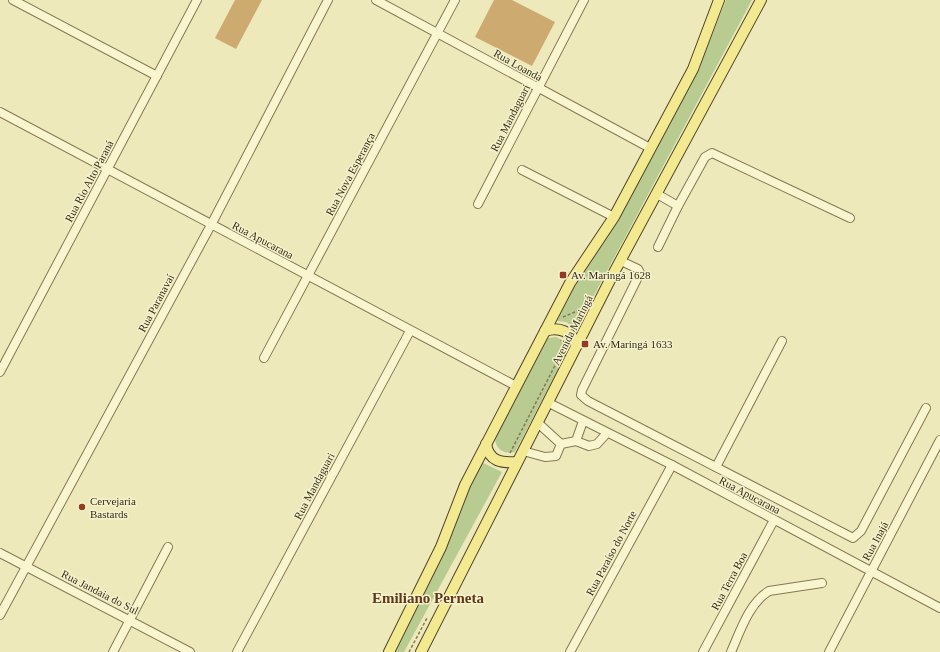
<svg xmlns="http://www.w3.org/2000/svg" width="940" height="652" font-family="'Times New Roman',serif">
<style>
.green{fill:#b8cb90}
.building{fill:#cdaa70}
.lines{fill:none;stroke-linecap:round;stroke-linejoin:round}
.minor-casing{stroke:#857955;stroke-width:10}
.major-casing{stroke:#52452a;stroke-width:12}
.path{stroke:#857955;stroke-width:1.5;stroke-dasharray:3 2;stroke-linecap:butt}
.minor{stroke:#f9f5ce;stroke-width:8}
.major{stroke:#f3e991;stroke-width:10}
.poi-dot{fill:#943b25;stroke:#f5f2cb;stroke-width:1.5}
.labels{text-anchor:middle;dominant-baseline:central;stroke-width:3;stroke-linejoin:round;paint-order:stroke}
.street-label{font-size:11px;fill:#342c1a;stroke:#f5f2cb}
.poi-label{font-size:11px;fill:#342c1a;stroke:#f5f2cb;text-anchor:start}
.district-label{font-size:15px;font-weight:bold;fill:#613719;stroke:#f5f2cb}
</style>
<rect width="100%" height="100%" fill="#eee9bb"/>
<g class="green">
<path d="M726,0h26l-176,329 -10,-7 -9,-1 18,-35 43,-66 80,-150z"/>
<path d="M556,337l8,4 5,7 -54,104c-11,3 -19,-3 -20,-13l53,-101z"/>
<path d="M481,462l21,10 -98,180h-9l50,-103 23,-62z"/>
</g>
<g class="building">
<path d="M235,0h27l-26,49 -21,-11z"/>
<path d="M494,0h18l43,22 -23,44 -57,-29z"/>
</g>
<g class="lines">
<g class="minor-casing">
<g id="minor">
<path d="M13,0l144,76"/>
<path d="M376,0l274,148"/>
<path d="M0,112l516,274"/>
<path d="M522,170l92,47"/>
<path d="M657,194l21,12 27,-49 7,-4 138,65"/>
<path d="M478,204l106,-204"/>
<path d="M658,247l20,-41"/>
<path d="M621,261l17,8 2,4 -58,117 -1,5 7,6 265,137 8,-7 65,-123"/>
<path d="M264,358l191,-358"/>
<path d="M0,372l197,-372"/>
<path d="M549,403l123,62 268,143"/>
<path d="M576,441l13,5 8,-2 10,-11"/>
<path d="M561,444l15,-3 7,-20"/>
<path d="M523,451l22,6 11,-1 5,-12 -23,-21"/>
<path d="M716,467l66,-126"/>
<path d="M0,553l190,99"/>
<path d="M0,615l211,-390 117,-225"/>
<path d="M113,652l55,-105"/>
<path d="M237,652l173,-321"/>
<path d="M570,652l102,-187"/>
<path d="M703,652l71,-132"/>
<path d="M731,652c9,-20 18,-49 38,-61l53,-8"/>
<path d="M829,652l111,-212"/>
</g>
</g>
<g class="major-casing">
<g id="major">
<path d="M545,331c14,-5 27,1 32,14"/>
<path d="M486,444c3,18 16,19 31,18"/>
<path d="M389,652l52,-105 24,-62 105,-202 44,-66 79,-148 26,-69"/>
<path d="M421,652l190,-374 150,-278"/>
</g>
</g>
<g class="path">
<path d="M563,317l24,-10"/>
<path d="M510,453l54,-105 -3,-8"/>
<path d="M409,652l18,-34"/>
</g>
<use href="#minor" class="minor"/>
<use href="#major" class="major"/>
</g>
<g class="poi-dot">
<rect x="559" y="271" width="8" height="8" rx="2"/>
<rect x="581" y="340" width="8" height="8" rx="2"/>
<circle cx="82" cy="507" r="4"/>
</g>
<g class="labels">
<g class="street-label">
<text transform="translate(518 65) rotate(29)">Rua Loanda</text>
<text transform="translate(510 118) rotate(-63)">Rua Mandaguari</text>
<text transform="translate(350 174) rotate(-62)">Rua Nova Esperança</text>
<text transform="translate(89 181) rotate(-62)">Rua Rio Alto Paraná</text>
<text transform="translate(263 240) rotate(28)">Rua Apucarana</text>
<text transform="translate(156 303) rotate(-62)">Rua Paranavaí</text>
<text transform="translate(572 330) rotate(-63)">Avenida Maringá</text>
<text transform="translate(314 486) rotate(-62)">Rua Mandaguari</text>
<text transform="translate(750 495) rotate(28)">Rua Apucarana</text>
<text transform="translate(875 541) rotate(-62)">Rua Inajá</text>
<text transform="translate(611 553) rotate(-62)">Rua Paraíso do Norte</text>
<text transform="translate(729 581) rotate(-62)">Rua Terra Boa</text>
<text transform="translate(100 592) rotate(27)">Rua Jandaia do Sul</text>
</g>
<g class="poi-label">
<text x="571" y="275">Av. Maringá 1628</text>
<text x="593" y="344">Av. Maringá 1633</text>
<text x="90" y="501">Cervejaria<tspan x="90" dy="13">Bastards</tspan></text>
</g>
<g class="district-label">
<text x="428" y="598">Emiliano Perneta</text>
</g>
</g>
</svg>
